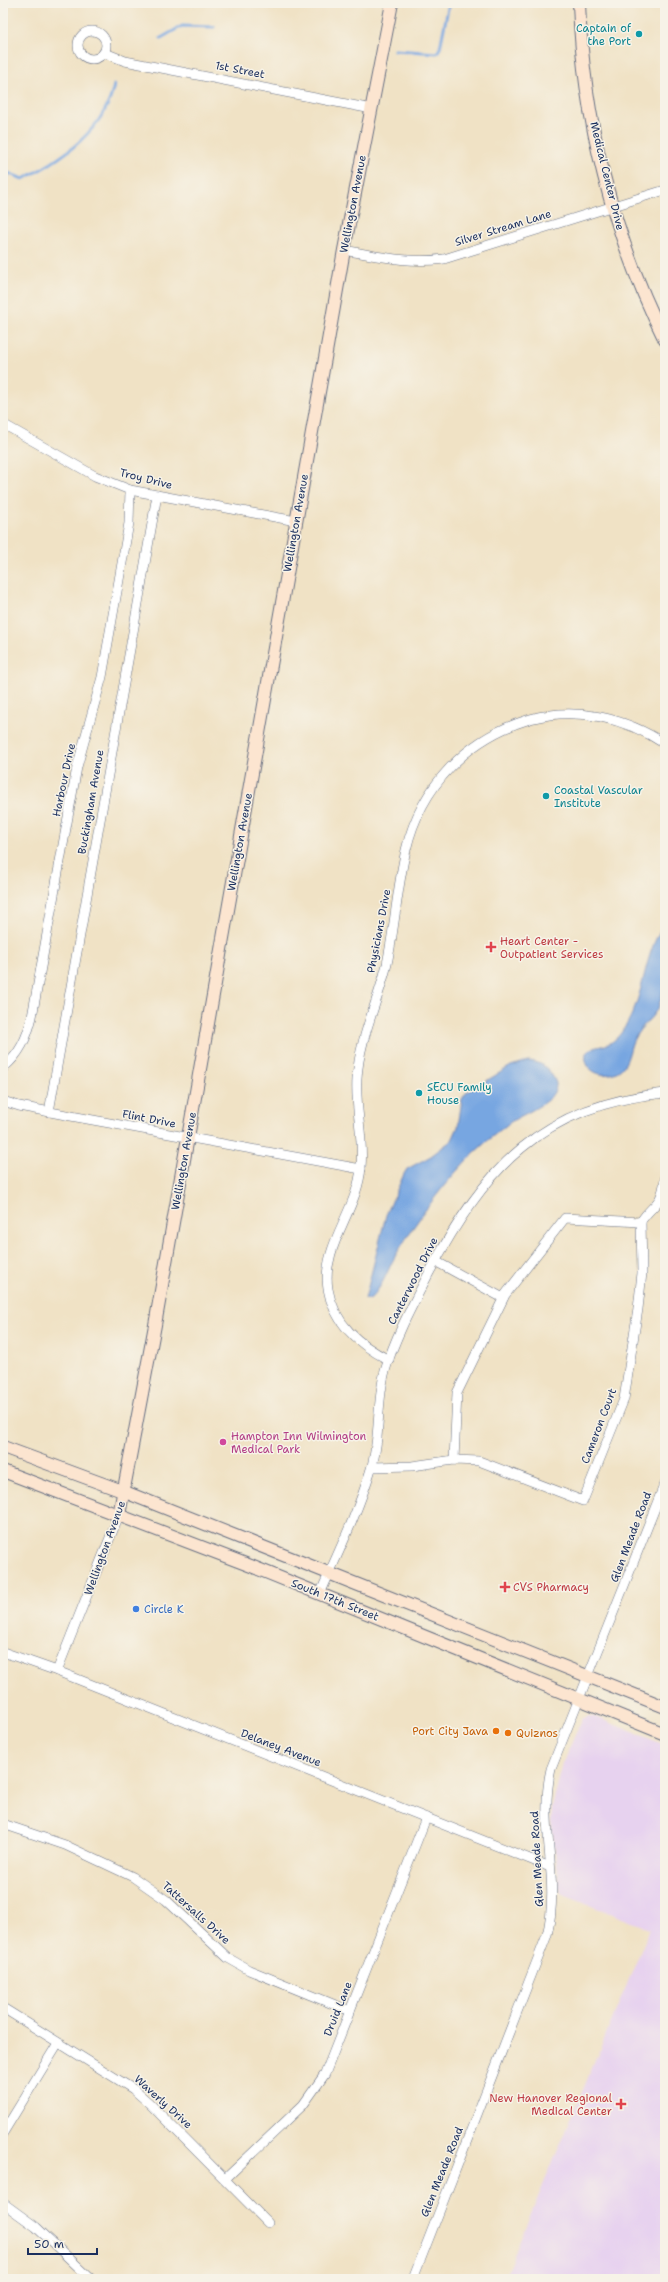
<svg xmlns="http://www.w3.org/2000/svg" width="668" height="2282" font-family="'Shantell Sans',sans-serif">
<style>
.built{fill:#e7d2ef}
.water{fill:#77a6e1;stroke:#496aa0}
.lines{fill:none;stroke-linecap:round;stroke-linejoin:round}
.stream{stroke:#77a6e1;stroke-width:3}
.street-casing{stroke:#666e82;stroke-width:10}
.secondary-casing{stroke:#666e82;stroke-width:14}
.street{stroke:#fff;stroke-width:9}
.secondary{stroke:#fce5d0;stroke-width:12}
.culture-dot{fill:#0f9aa8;stroke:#f7f3e8;stroke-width:1.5}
.health-dot{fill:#e0444e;stroke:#f7f3e8;stroke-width:1.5}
.hotel-dot{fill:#d1479c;stroke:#f7f3e8;stroke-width:1.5}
.shop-dot{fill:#3f7fe0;stroke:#f7f3e8;stroke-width:1.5}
.food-dot{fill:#e8710a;stroke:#f7f3e8;stroke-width:1.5}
.labels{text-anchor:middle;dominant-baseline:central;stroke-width:3;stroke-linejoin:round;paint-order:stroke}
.culture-label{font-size:11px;fill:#0d838f;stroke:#f7f3e8;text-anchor:start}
.street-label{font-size:11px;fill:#1b2f5e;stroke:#f7f3e8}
.health-label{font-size:11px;fill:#be3a42;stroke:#f7f3e8;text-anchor:start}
.hotel-label{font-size:11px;fill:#b23c85;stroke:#f7f3e8;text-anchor:start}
.shop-label{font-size:11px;fill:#366cbe;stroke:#f7f3e8;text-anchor:start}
.food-label{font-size:11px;fill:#c56008;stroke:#f7f3e8;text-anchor:end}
</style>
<rect width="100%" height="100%" fill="#f7f3e8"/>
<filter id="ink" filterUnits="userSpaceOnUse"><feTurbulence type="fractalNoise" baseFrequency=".025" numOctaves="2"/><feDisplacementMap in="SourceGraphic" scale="8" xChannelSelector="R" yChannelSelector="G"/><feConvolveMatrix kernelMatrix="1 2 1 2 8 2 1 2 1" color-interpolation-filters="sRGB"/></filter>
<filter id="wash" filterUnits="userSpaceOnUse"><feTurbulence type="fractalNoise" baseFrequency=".012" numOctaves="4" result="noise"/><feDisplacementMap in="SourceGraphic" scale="16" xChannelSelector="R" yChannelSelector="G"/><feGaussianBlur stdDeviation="0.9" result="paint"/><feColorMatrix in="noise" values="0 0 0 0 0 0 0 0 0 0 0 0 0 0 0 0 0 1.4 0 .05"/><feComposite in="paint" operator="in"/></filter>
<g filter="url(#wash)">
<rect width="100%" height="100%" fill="#f0e2c5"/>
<path class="built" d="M588,1716l8,1 69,28v534h-161l146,-350 -89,-35 -10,-72 1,-15 11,-44 19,-44z"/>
<g class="water">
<path d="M665,923c0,26 3,61 -7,85 -6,11 -17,18 -23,29 -6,10 -5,22 -13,31 -13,13 -40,6 -36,-15 10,-11 23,-1 37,-23 23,-33 19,-75 42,-107z"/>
<path d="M528,1061c15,1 22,8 28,22 2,20 -36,31 -48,41 -12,9 -22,18 -33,28 -30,29 -56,65 -78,101 -9,15 -14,34 -27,46h-5l21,-84 18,-41 3,-5 24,-13 21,-16 6,-13 4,-28 4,-6 45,-27z"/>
</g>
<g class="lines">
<g class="stream">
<path d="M161,38l21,-12 32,1"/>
<path d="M395,50l42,3 3,-5 9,-45"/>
<path d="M3,171l20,8c38,-19 82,-49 91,-94"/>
</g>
</g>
</g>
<g filter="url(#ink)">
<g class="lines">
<g class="street-casing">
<g id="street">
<circle cx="92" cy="45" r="14"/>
<path d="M105,53l20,8 247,48"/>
<path d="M344,250c34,6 66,14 100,9l221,-69"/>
<path d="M3,424l92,52 35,14 166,31"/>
<path d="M3,1068c17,-14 24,-30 29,-51l45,-250 25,-90 27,-154 1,-33"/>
<path d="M3,1101l16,5 52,10 290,53"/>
<path d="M49,1112l108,-617"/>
<path d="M435,1261l68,37"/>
<path d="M389,1360c-30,-15 -55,-36 -61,-71 -7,-43 30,-79 33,-122 3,-29 -6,-58 -4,-88 2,-40 21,-77 30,-115 8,-38 10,-76 19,-114 15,-64 61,-112 124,-131 46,-13 96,-1 135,25"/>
<path d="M454,1460l3,-67 48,-98 60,-77 76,4"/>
<path d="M372,1467l40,-1 42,-6 25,1 104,40 41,-102 14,-90 4,-36 -1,-52c14,-20 20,-14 24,-42"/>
<path d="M320,1594c18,-41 38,-82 51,-125 10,-31 5,-66 14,-98 10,-34 28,-67 44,-98 56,-105 112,-168 236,-180"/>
<path d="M3,1652l54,19 493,196"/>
<path d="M57,1671l62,-156"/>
<path d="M3,1824l62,21 68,32 33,23 62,58 21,12 101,41"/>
<path d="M3,2008l130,81 16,14 119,120"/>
<path d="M3,2133l55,-90"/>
<path d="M225,2179l78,-74 22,-31 101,-256"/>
<path d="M3,2203l33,24 55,52"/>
<path d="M413,2279l134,-344c14,-55 -9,-110 4,-166l114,-286"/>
</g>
</g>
<g class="secondary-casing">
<g id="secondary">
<path d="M579,3c4,116 34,233 86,337"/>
<path d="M3,1447l122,45 540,215"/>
<path d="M3,1471l248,95 414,168"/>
<path d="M119,1515l36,-190 189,-1075 48,-247"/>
</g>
</g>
<use href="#street" class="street"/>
<use href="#secondary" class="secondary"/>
</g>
</g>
<g class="culture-dot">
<circle cx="639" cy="34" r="4"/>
<circle cx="546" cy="796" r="4"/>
<circle cx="419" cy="1093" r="4"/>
</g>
<g class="health-dot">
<path d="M489 941h4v4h4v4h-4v4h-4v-4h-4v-4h4z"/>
<path d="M503 1581h4v4h4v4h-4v4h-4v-4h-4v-4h4z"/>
<path d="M619 2098h4v4h4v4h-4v4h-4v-4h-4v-4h4z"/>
</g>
<circle class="hotel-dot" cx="223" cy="1442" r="4"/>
<circle class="shop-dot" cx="136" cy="1609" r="4"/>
<g class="food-dot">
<circle cx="496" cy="1731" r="4"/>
<circle cx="508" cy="1733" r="4"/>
</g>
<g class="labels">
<g class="culture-label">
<text x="631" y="28" text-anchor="end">Captain of<tspan x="631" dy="13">the Port</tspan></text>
<text x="554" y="790">Coastal Vascular<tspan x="554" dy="13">Institute</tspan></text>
<text x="427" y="1087">SECU Family<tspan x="427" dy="13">House</tspan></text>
</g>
<g class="street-label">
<text transform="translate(240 70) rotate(11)">1st Street</text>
<text transform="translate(607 176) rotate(76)">Medical Center Drive</text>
<text transform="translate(353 204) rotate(-79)">Wellington Avenue</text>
<text transform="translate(503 228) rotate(-17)">Silver Stream Lane</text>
<text transform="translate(146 479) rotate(14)">Troy Drive</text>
<text transform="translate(296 523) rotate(-80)">Wellington Avenue</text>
<text transform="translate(64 780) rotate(-78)">Harbour Drive</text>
<text transform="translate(91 802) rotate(-80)">Buckingham Avenue</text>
<text transform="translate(240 842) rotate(-80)">Wellington Avenue</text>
<text transform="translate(379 931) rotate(-79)">Physicians Drive</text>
<text transform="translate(149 1119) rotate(11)">Flint Drive</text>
<text transform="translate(184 1161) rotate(-80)">Wellington Avenue</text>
<text transform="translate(413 1281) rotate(-63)">Canterwood Drive</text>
<text transform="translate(599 1426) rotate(-69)">Cameron Court</text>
<text transform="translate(631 1537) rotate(-69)">Glen Meade Road</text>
<text transform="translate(105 1548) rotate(-70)">Wellington Avenue</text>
<text transform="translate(335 1600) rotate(22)">South 17th Street</text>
<text transform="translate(281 1748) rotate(21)">Delaney Avenue</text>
<text transform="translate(537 1859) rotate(-93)">Glen Meade Road</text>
<text transform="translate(196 1913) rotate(42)">Tattersalls Drive</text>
<text transform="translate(338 2009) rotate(-68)">Druid Lane</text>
<text transform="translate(163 2102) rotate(42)">Waverly Drive</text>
<text transform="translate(442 2172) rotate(-68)">Glen Meade Road</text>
</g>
<g class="health-label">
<text x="500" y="941">Heart Center -<tspan x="500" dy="13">Outpatient Services</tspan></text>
<text x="513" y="1587">CVS Pharmacy</text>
<text x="612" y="2098" text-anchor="end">New Hanover Regional<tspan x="612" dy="13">Medical Center</tspan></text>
</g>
<g class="hotel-label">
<text x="231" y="1436">Hampton Inn Wilmington<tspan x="231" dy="13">Medical Park</tspan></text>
</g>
<g class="shop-label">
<text x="144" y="1609">Circle K</text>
</g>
<g class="food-label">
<text x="488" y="1731">Port City Java</text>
<text x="516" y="1733" text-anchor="start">Quiznos</text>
</g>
</g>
<rect width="668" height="2282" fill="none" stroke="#f7f3e8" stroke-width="16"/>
<path d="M28 2248v6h69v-6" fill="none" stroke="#1b2f5e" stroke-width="2"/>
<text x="34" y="2248" font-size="12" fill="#1b2f5e" stroke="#f7f3e8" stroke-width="3" paint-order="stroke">50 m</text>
</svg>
